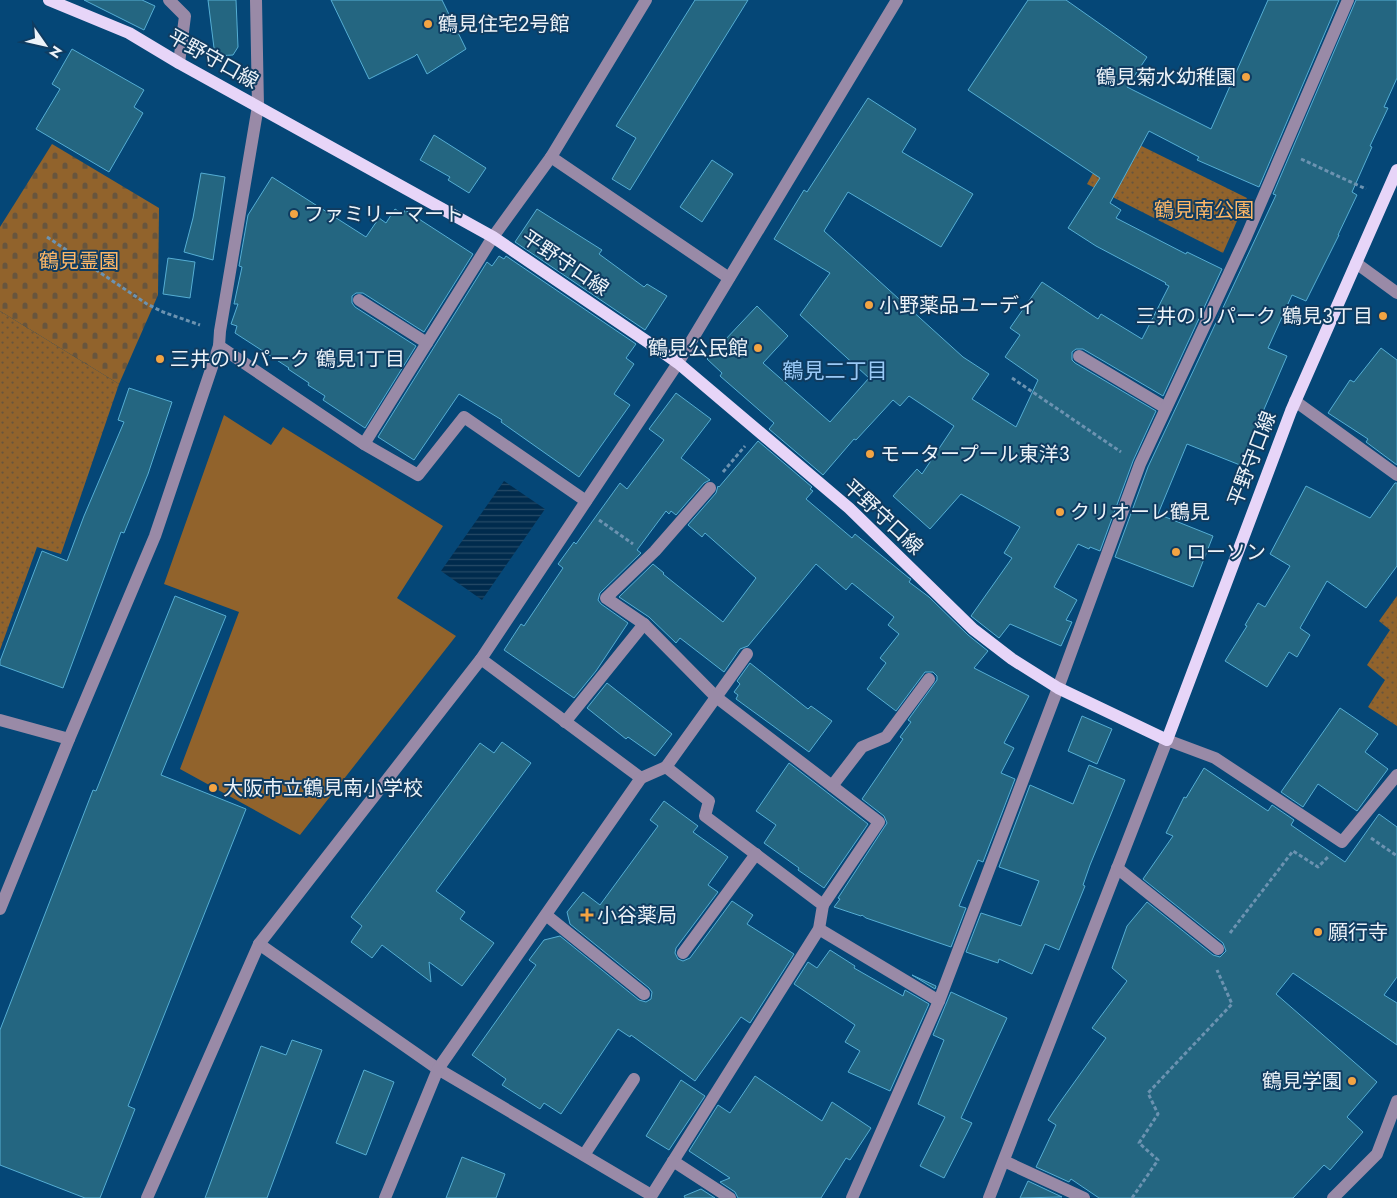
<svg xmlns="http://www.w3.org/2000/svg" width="1397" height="1198" font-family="Jost,'Noto Sans JP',sans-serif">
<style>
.grass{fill:url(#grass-dots)}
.cemetery{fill:url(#cemetery-stones)}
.garden{fill:#91632c}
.water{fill:url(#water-rules)}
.building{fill:#246681;stroke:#55aed4}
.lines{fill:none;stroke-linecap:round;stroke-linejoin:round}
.path{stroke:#6c93b1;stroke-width:3;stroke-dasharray:4 2.5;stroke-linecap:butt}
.minor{stroke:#998aa7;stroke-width:12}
.major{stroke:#e7d5f8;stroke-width:12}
.poi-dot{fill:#f3a443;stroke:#0f3c61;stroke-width:2}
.labels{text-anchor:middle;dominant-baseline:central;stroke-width:4;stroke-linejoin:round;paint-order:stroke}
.poi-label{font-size:20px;fill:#edf3f9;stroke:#0f3c61;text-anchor:start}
.street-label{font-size:20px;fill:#edf3f9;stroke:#0f3c61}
.park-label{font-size:20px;fill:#ffb867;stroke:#0f3c61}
.neighbourhood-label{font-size:21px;fill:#9ac9f6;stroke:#0f3c61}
</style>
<defs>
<pattern id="grass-dots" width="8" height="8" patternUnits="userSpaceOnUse" patternTransform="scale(1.25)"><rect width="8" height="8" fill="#91632c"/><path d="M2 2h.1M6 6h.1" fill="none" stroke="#68553d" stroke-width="1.8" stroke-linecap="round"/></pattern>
<pattern id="cemetery-stones" width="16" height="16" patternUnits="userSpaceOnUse" patternTransform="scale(1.25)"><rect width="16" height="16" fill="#91632c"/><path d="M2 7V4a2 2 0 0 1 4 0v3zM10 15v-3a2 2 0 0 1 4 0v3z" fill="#68553d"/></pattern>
<pattern id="water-rules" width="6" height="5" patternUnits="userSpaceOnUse" patternTransform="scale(1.25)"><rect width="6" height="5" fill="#002b4d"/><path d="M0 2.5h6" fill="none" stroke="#264a67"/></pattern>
</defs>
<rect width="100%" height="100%" fill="#054777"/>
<g class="grass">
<path d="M1115,133l132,65 -24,55 -136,-69z"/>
<path d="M0,311l119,73 -58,170 -24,-7 -37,103z"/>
<path d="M1397,596v130l-29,-19 17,-27 -18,-15 23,-35 -11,-9z"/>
</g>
<path class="cemetery" d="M52,144l107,64 -1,87 -39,89 -119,-73v-84z"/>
<path class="garden" d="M224,415l47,30 12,-18 160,99 -46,72 59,38 -156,199 -120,-66 59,-157 -75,-28z"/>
<path class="water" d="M504,481l41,28 -63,91 -41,-29z"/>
<g class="building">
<path d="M84,0h58l13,6 -11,24z"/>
<path d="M208,0h28l2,47 -5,8 -18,1z"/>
<path d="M331,0h111l24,49 -39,25 -10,-20 -2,2 -46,23z"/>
<path d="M695,0h53l-118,190 -18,-11 24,-41 -20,-12z"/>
<path d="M1028,0h38l81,57 -20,30 84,42 57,-129h71l-80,187 -62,-27 2,-3 -50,-26 -39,72 11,7 -5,8 70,36 1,-2 35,17 -59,127 -80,-47h-7l-4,3v8l3,3 81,48 -23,50 -33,90 -10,-4 -1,2 -11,-5 -24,43 23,13 -11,20 6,2 -11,24 -51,-22 -11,14 -28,-22 41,-58 -8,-5 16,-26 -59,-33 -31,35 -37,-33 24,-27 5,5 32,-48 -45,-30 -9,10 -7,-6 -37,40 -2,-1 -31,36 -54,-46 5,-6 -54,-47 2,-3 -15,-14 50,-53 31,30 -25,27 67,59 39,-44 -69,-63 30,-42 -56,-34 30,-49 3,2 61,-94 48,31 -14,23 71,42 -32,53 -93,-55 -24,39 139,126 26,17 -17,25 44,28 22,-47 -33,-23 15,-22 -10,-7 32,-46 56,37 3,-5 41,25 27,-53 -4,-2 1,-1 -70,-37 -28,-18 32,-50 -132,-88z"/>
<path d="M1356,0h41v78l-13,29 4,1 -18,38 2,1 -20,45 5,3 -19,40h1l-33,66 -14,-6 -24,53 19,8 -47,109 -53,-21 -29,70 55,22 -20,51 -78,-30 33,-90 128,-272 -3,-1z"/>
<path d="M72,49l72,41 -10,17 9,6 -34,59 -73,-43 24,-40 -8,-5z"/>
<path d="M434,135l52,33 -17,25 -21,-13 2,-3 -30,-17z"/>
<path d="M712,160l21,14 -31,48 -22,-15z"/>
<path d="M201,173l24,4 -12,83 -29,-8 9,-34z"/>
<path d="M272,177l94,60 13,-19 7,5 9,-14 8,5 2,-4 68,44 -49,78 -61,-39h-7l-4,3v7l3,4 61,39 -51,82 -42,-28 2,-4 -17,-11 1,-2 -21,-14 1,-1 -54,-35 2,-7 -6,-2 7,-20h-4l8,-37 -3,-1 9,-51z"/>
<path d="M537,209l65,41 -3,4 45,33 3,-3 20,12 -22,34 -130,-88z"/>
<path d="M499,256l5,3 2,-3 130,88 -10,14 8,6 -20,30 16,11 -51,72 -78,-55 1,-2 -43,-26 -45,66 -36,-23 109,-175 5,4z"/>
<path d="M168,258l27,4 -5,36 -27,-4z"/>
<path d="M1381,348l16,12v105l-31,-23 2,-3 -40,-26 22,-33 4,2z"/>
<path d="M129,388l43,14 -24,72 -24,59 -3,-1 -58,156 -63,-23v-4l42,-110 25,10 17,-45 40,-94 -6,-2z"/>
<path d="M676,393l35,26 -30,39 29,22 -6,3 -28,32 -5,-4 -2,3 -3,-3 -29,39 4,3 -41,40 -2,7 3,4 27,19 -32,48 -22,27 -70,-48 17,-26 3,2 39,-58 -5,-4 16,-22 2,2 44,-61 7,6 37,-49 -15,-11z"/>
<path d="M758,441l54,46 -2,2 3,2 -7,8 46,39 3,-4 54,44 2,1 -2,3 20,15 39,38 20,16 -14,17 55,28 -25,47 10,5 -13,25 14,6 -32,83 -5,-2 -19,46 7,2 -15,39 -85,-29 -4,-3 -1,1 -27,-9 6,-8 -2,-1 49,-75 -3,-7 -22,-17 41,-60 -3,-2 11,-15 -3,-2 29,-40v-4l-4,-4h-8l-29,39 -29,-22 19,-26 -6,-5 19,-24 -11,-9 6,-8 -42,-34 -6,7 -30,-26 -68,82 -8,3 -16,23 -44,-34 -4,5 -27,-26 -30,-20 34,-33 11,9 -1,1 60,48 33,-44 -51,-45 -3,4 -14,-12 28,-32 2,-7 1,1z"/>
<path d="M1395,483h2v83l-31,42 -39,-27 -27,47 10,7 -13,22 -8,-5 -22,35 -42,-26 22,-35 -2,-1 13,-22 7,4 25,-41 -20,-12 36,-68 64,32z"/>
<path d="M175,596l51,20 -65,159 85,34 -118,297 7,3 -35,89h-15l-85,-33v-135l93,-240 3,1z"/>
<path d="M750,663l58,46 3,-3 21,15 -23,31 -73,-53 2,-4 -4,-3 6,-8 -3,-3z"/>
<path d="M607,683l65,51 -17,22 -27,-19 -2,2 -39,-31z"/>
<path d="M1340,708l38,26 -13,18 23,17 -31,42 -39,-27 -15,23 -22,-15z"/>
<path d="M1082,716l30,13 -15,35 -29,-13z"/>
<path d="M502,742l29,21 -95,128 29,21 -5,7 34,24 -32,43 -33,-24 2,20 -49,-37 -10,13 -21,-16 11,-16 -11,-9 129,-174 14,10z"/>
<path d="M789,763l79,61 -44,64 -26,-18 1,-2 -35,-25 12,-18 -20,-14z"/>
<path d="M1089,765l36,15 -35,85 -7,20 2,1 -26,64 -14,-6 -13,30 -33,-15 -1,4 -32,-11 15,-39 40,13 18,-45 -40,-14 31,-82 43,19z"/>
<path d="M1204,768l64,43 4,-6 22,15 -3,5 54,37 34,-48 18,13v150l-13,18 13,8v42l-104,-72 -17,21 101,88 -30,35 16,15 -33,38 -6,-5 -31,33h-194l-28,-19 -2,3 -33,-15 20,-42 -8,-5 10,-15 48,-67 -14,-10 35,-47 -15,-13 15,-42 20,-24 66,53 7,2 6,-6 -3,-8 -80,-64 30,-43 -7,-3 18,-36 2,1z"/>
<path d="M664,801l34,25 -5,6 35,25 -20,28 10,7 -42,56 -1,5 3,6 5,2 7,-3 42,-57 21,14 -6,9 47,30 -44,69 -9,-6 -46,64 -64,-46 -1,2 -12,-8 -57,85 -17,-11 -4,6 -38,-24 4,-6 -34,-24 64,-90 -7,-5 15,-20 16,-4 79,64 7,2 5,-3 1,-7 -3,-4 -79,-64 -3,-12 16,-20 17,13 58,-79 -8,-6z"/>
<path d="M830,950l25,16 -1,2 49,28 2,-6 24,14 -39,87 -42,-19 12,-21 -15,-9 10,-17 -61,-41 14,-22 9,6z"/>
<path d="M912,975l24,11 -1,3z"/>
<path d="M951,992l56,26 -46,100 11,5 -28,55 -24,-12 25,-49 -27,-13 26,-64 -11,-5z"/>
<path d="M292,1040l30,10 -55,148h-62l56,-152 25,9z"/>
<path d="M364,1070l30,12 -28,73 -30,-12z"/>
<path d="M755,1076l67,45 10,-19 39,26 -21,32 -4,-2 -25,40h-83l-3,-6 -15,-10 10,-4 -41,-27 29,-46 12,8z"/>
<path d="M681,1080l24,16 -36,54 -23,-14z"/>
<path d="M462,1157l43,17 -9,24h-50z"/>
<path d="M1028,1181l34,16 -42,1z"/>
<path d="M701,1189l14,9h-30l-1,-2z"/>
</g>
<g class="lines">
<g class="path">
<path d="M1301,159l65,30"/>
<path d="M47,237l100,67 16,8 37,13"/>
<path d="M1012,378l109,74"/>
<path d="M723,472l22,-26"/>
<path d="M599,520l34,24"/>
<path d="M1371,838l26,18"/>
<path d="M1230,933l63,-82 25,16 10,-10"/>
<path d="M1132,1198l26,-38 -19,-17 19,-29 -10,-21 84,-89 -15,-34"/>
</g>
<g class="minor">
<path d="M169,0l16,16 -6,47"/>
<path d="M551,157l178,121"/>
<path d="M1356,263l41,30"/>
<path d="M359,300l68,43"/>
<path d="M219,346l145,98 54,31 46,-58 122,84"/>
<path d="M1079,356l87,52"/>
<path d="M1295,401l102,74"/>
<path d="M364,444l129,-207 58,-80 95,-157"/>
<path d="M710,488l-55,63 -49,47 38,26 72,73 163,125 -56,83"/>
<path d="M481,659l160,119 25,-11 43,34 -4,15 118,89 -4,24 -169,269"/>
<path d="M0,720l69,19"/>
<path d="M565,722l79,-98"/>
<path d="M666,767l81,-113"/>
<path d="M832,786l30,-39 24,-10 43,-58"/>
<path d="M1117,868l101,81"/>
<path d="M0,909l69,-170 86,-203 64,-190 1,-15 38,-225 -2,-106"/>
<path d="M546,915l98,79"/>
<path d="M819,929l120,72"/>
<path d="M259,944l179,125 213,126"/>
<path d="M683,953l73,-99"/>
<path d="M584,1155l50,-76"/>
<path d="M673,1161l57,37"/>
<path d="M1004,1161l80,37"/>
<path d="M147,1198l112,-254 222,-285 197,-296 219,-363"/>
<path d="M385,1198l53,-129 203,-291"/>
<path d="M852,1198l87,-197 119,-313 82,-224 106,-227 102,-237"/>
<path d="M989,1198l178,-458 48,18 127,84 55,-67"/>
<path d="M1333,1198l44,-44 20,-53"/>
</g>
<path class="major" d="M49,0l80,33 50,30 314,174 168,114 17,12 171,145 124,121 39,30 46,29 109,52 124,-329 106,-241"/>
</g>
<g class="poi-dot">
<circle cx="428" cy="24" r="5"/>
<circle cx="1246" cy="77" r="5"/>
<circle cx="294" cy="214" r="5"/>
<circle cx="869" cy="305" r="5"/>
<circle cx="1383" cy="316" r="5"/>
<circle cx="758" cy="348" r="5"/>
<circle cx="160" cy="359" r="5"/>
<circle cx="870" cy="454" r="5"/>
<circle cx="1060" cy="512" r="5"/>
<circle cx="1176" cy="552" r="5"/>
<circle cx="213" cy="788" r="5"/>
<path d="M584.5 907.5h5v5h5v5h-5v5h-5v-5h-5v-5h5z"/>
<circle cx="1318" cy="932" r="5"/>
<circle cx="1352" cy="1081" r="5"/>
</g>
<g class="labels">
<g class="poi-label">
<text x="438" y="24">鶴見住宅2号館</text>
<text x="1236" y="77" text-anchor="end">鶴見菊水幼稚園</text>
<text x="304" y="214">ファミリーマート</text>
<text x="879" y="305">小野薬品ユーディ</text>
<text x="1373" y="316" text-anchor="end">三井のリパーク 鶴見3丁目</text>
<text x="748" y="348" text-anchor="end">鶴見公民館</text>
<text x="170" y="359">三井のリパーク 鶴見1丁目</text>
<text x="880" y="454">モータープール東洋3</text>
<text x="1070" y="512">クリオーレ鶴見</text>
<text x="1186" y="552">ローソン</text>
<text x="223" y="788">大阪市立鶴見南小学校</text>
<text x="597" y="915">小谷薬局</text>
<text x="1328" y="932">願行寺</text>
<text x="1342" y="1081" text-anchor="end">鶴見学園</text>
</g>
<g class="street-label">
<text transform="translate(213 59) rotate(29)">平野守口線</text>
<text transform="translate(565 263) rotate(34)">平野守口線</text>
<text transform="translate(1252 459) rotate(-69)">平野守口線</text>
<text transform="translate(883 517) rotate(43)">平野守口線</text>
</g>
<g class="park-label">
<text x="1204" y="210">鶴見南公園</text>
<text x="79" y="261">鶴見霊園</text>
</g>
<g class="neighbourhood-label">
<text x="835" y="371">鶴見二丁目</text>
</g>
</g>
<g transform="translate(45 45) rotate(124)" stroke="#0f3c61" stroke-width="4" paint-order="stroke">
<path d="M0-4L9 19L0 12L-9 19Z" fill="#edf3f9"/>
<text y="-8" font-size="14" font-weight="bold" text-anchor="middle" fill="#edf3f9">N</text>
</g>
</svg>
